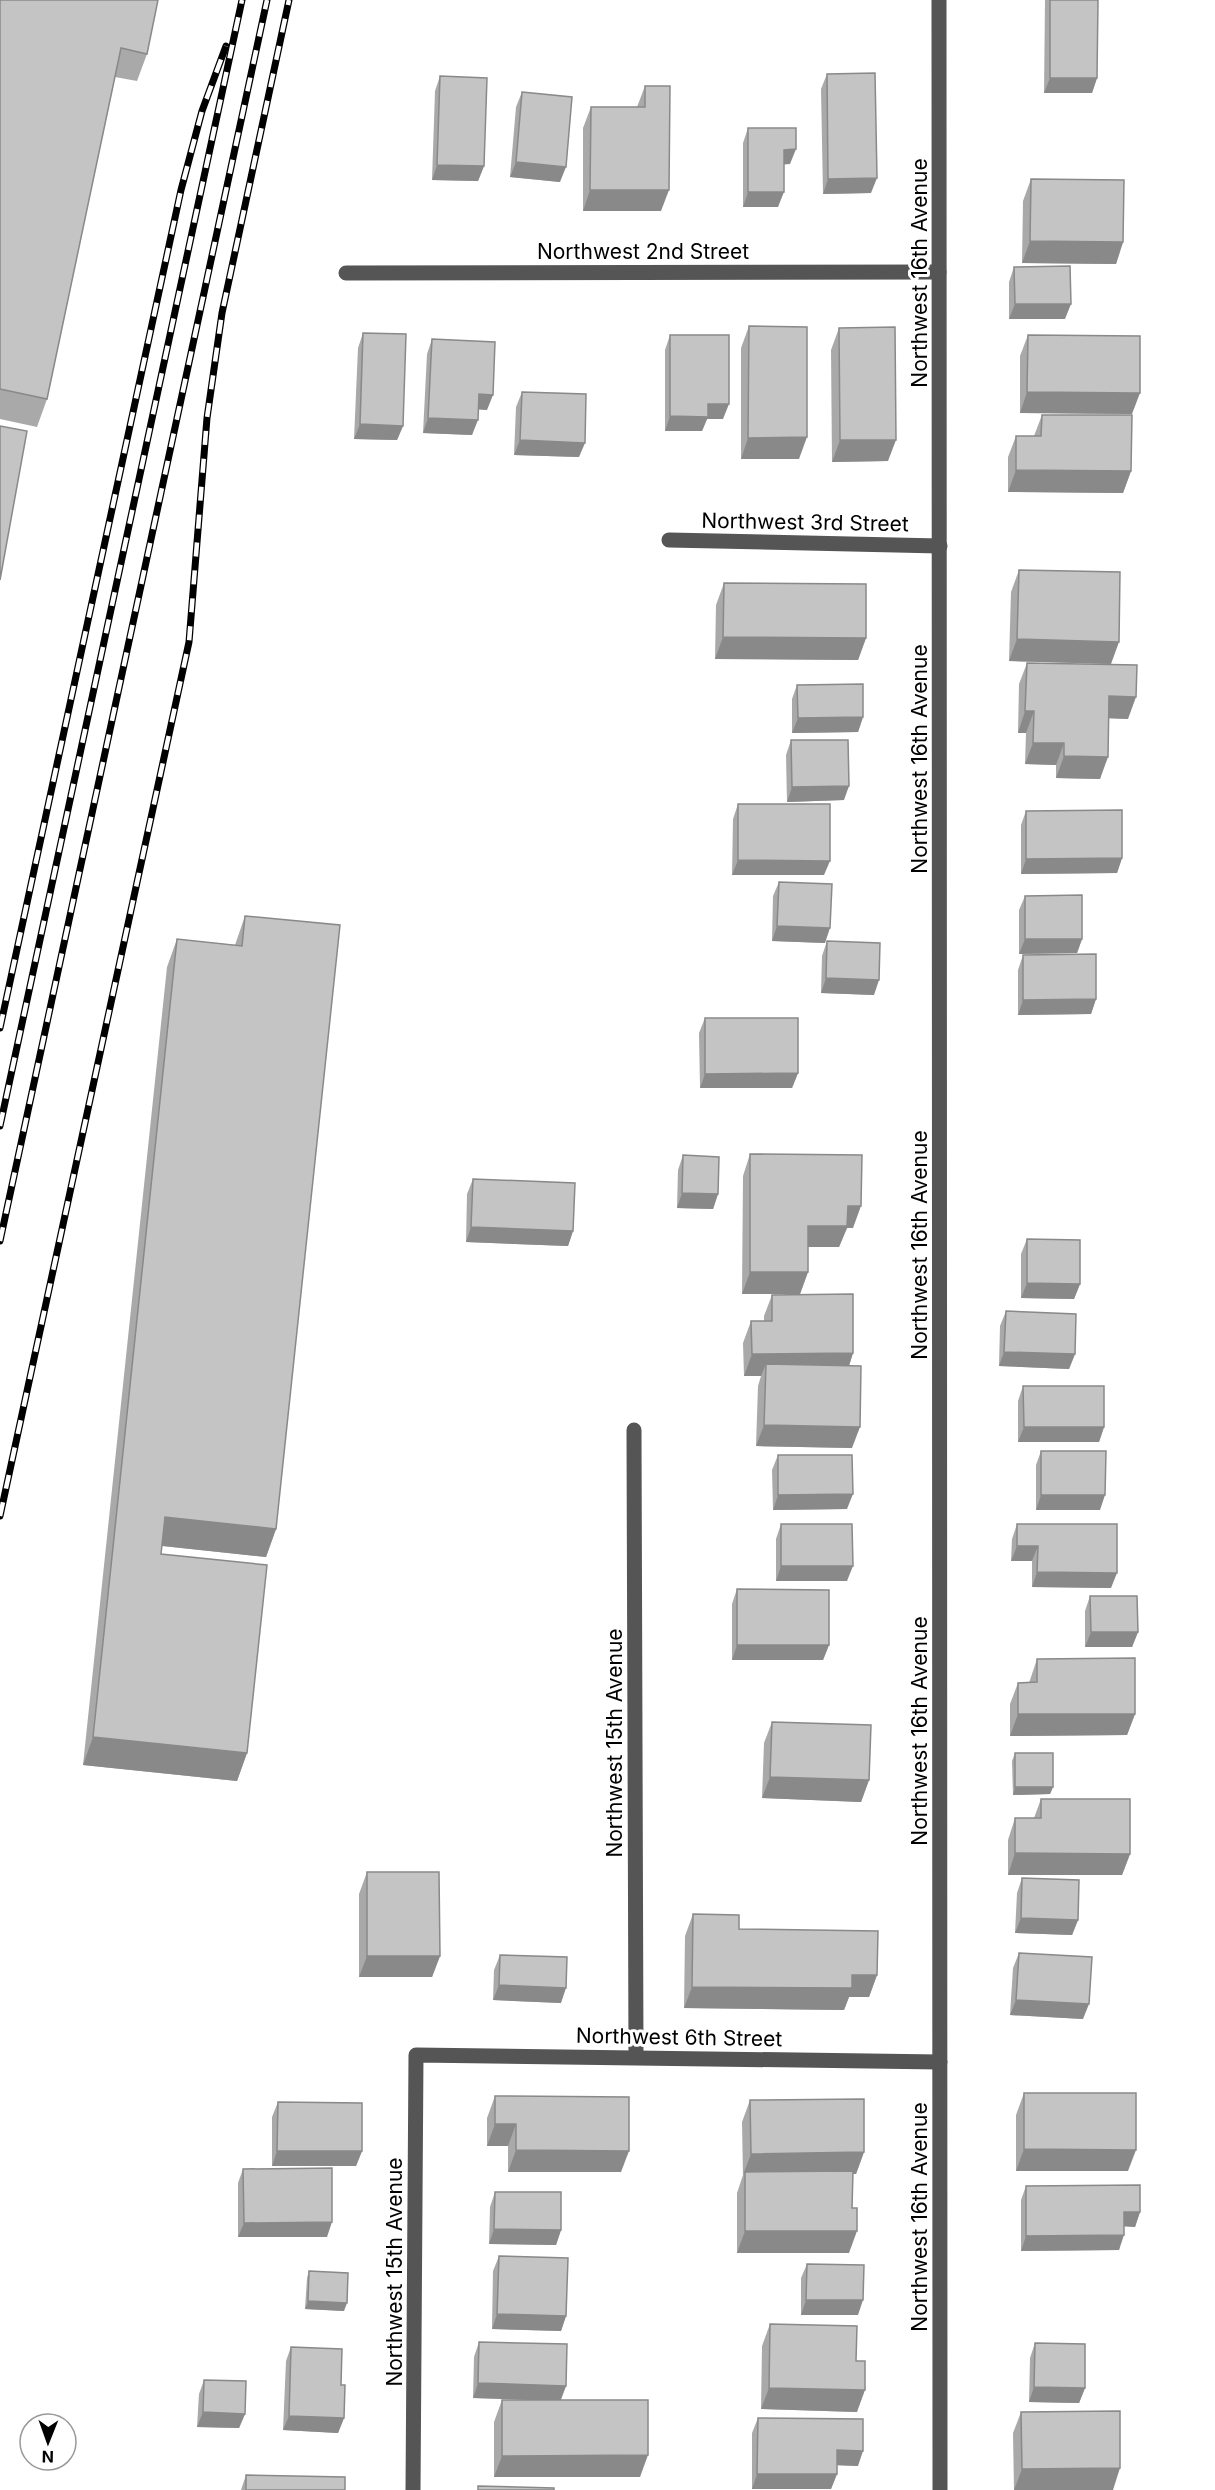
<svg xmlns="http://www.w3.org/2000/svg" width="1215" height="2490" font-family="Inter,sans-serif">
<style>
.lines{fill:none;stroke-linecap:round;stroke-linejoin:round}
.minor{stroke:#555;stroke-width:15}
.rail-casing{stroke:#000;stroke-width:7}
.rail{stroke:#fff;stroke-width:4.5;stroke-dasharray:14;stroke-linecap:butt}
.wall{fill:#a9a9a9}
.shaded-wall{fill:#898989}
.building{fill:#c4c4c4;stroke:#898989;stroke-width:1.5}
.labels{text-anchor:middle;dominant-baseline:central;stroke-width:6;stroke-linejoin:round;paint-order:stroke}
.street-label{font-size:21px;fill:#000;stroke:#fff}
</style>
<rect width="100%" height="100%" fill="#fff"/>
<g class="lines">
<g class="minor">
<path d="M939,0l1,2490"/>
<path d="M346,273l593,-1"/>
<path d="M669,540l271,6"/>
<path d="M634,1430l2,627"/>
<path d="M413,2490l3,-435 524,7"/>
</g>
<g class="rail-casing">
<g id="rail">
<path d="M0,1028l181,-838 21,-79 24,-65"/>
<path d="M0,1126l242,-1126"/>
<path d="M0,1241l267,-1241"/>
<path d="M0,1516l189,-874 18,-224 15,-105 67,-313"/>
</g>
</g>
<use href="#rail" class="rail"/>
</g>
<g class="wall">
<path d="M0,0l147,54 -10,27 -22,-4 -68,322 -10,28 -37,-8z"/>
<path d="M1045,0h53l-1,78 -5,15h-48z"/>
<path d="M827,74l44,119 -48,1 -2,-105z"/>
<path d="M440,76l44,90 -6,15 -46,-1 3,-89z"/>
<path d="M645,86l16,125h-78v-83l8,-21h46z"/>
<path d="M522,92l38,90 -50,-5 6,-70z"/>
<path d="M748,128l42,36h-6l-6,43h-35v-64z"/>
<path d="M1031,179l92,63 -7,22 -94,-1 1,-62z"/>
<path d="M1014,267l51,52h-56v-37z"/>
<path d="M749,326l50,133h-58v-111z"/>
<path d="M839,328l49,133 -56,1 -1,-112z"/>
<path d="M363,333l40,93 -6,14 -43,-1 4,-91z"/>
<path d="M670,335l53,84h-16l-5,12h-37v-81z"/>
<path d="M1028,335l104,79 -112,-1v-57z"/>
<path d="M432,339l55,71 -9,-1 -6,26 -49,-2 4,-79z"/>
<path d="M522,392l57,65 -65,-2 2,-48z"/>
<path d="M1042,415l89,56 -8,22 -115,-1v-35l8,-21h18z"/>
<path d="M1019,570l92,94 -102,-3 2,-69z"/>
<path d="M724,583l142,55 -8,22 -143,-1 1,-54z"/>
<path d="M1027,663l101,56 -19,-1 -9,61 -44,-1v-13l-31,-1 1,-31h-8l1,-49z"/>
<path d="M797,685l66,32 -5,15 -66,1v-34z"/>
<path d="M791,740l53,60 -57,2 -1,-47z"/>
<path d="M738,804l86,71h-92l1,-56z"/>
<path d="M1026,811l96,47 -5,15 -96,1v-49z"/>
<path d="M779,882l46,61 -53,-2 1,-45z"/>
<path d="M1025,896l57,43 -5,14 -58,1v-44z"/>
<path d="M245,916l31,613 -10,28 -104,-11 -1,8 86,199 -10,28 -154,-16 84,-798 10,-28 58,6z"/>
<path d="M827,941l47,54 -53,-2 1,-37z"/>
<path d="M1023,955l73,44 -5,15 -73,1v-45z"/>
<path d="M705,1018l93,55 -6,15h-92l-1,-55z"/>
<path d="M750,1154l103,74h-6l-8,19h-31v25l-8,22h-58l1,-118z"/>
<path d="M683,1155l35,39 -5,15 -36,-1 1,-38z"/>
<path d="M473,1179l100,52 -5,15 -102,-4 1,-48z"/>
<path d="M1027,1239l53,45 -6,15 -53,-1v-44z"/>
<path d="M772,1295l81,58 -4,13 3,82 -96,-2 2,-60 3,-10h-17l-1,-33 8,-22h13v-5z"/>
<path d="M1006,1311l69,43 -6,15 -70,-3 1,-40z"/>
<path d="M1023,1386l81,41 -5,15h-81v-41z"/>
<path d="M1041,1451l59,59h-64v-45z"/>
<path d="M778,1455l69,54 -74,1 -1,-40z"/>
<path d="M781,1524l66,57h-71v-42z"/>
<path d="M1017,1524l94,64 -79,-1v-26h-21l1,-22z"/>
<path d="M737,1589l92,56 -6,15h-91v-56z"/>
<path d="M1090,1596l48,36 -6,15h-47v-36z"/>
<path d="M1037,1659l98,55 -8,21 -117,1v-32l8,-21h11z"/>
<path d="M772,1722l97,58 -8,22 -99,-4 2,-55z"/>
<path d="M1015,1753l38,34 -3,7 -37,1 -1,-34z"/>
<path d="M1041,1799l89,55 -8,21h-114v-35l7,-22h19z"/>
<path d="M367,1872l73,84 -8,21h-73v-83z"/>
<path d="M1022,1878l56,42 -6,15 -57,-2 2,-40z"/>
<path d="M693,1914l184,61 -8,22h-20l-5,13 -160,-2 1,-72z"/>
<path d="M1019,1953l64,66 -73,-4 3,-47z"/>
<path d="M500,1955l61,48 -68,-3 1,-30z"/>
<path d="M1024,2093l104,78h-112v-56z"/>
<path d="M495,2096l126,76h-113v-26h-21v-28z"/>
<path d="M750,2100l114,52 -8,22h-3l-1,34 -3,45h-112v-60l6,-18 -1,-53z"/>
<path d="M278,2102l84,49 -6,15h-84v-49z"/>
<path d="M243,2169l84,68h-89v-54z"/>
<path d="M1026,2186l114,26 -5,15 -11,-1 -5,24 -98,1v-51z"/>
<path d="M495,2192l66,38 -5,15 -67,-1 1,-37z"/>
<path d="M499,2256l67,60 -5,15 -69,-2 1,-58z"/>
<path d="M807,2264l51,51h-57v-37z"/>
<path d="M309,2271l35,40 -39,-2 2,-31z"/>
<path d="M770,2324l86,37 1,51 -96,-3 1,-63z"/>
<path d="M479,2342l87,44 -5,14 79,77h-146v-55l8,-22h44l-73,-2 1,-41z"/>
<path d="M1035,2343l50,45 -6,15 -50,-1 1,-44z"/>
<path d="M291,2347l53,71 -6,15 -55,-3 3,-69z"/>
<path d="M204,2380l41,34 -6,14 -42,-1 2,-33z"/>
<path d="M1021,2412l92,78h-99l-1,-57z"/>
<path d="M758,2418l100,48 -21,-1v9l-6,15h-79v-56z"/>
<path d="M246,2475l99,15h-104z"/>
</g>
<g class="shaded-wall">
<path d="M1050,78h47l-5,15h-48z"/>
<path d="M796,149l-6,15 -12,1 6,-15z"/>
<path d="M516,162l50,5 -6,15 -50,-5z"/>
<path d="M437,165l47,1 -6,15 -46,-1z"/>
<path d="M877,178l-6,15 -48,1 5,-15z"/>
<path d="M590,190h79l-8,21h-78z"/>
<path d="M748,192h36l-6,15h-35z"/>
<path d="M1030,241l93,1 -7,22 -94,-1z"/>
<path d="M1015,304h56l-6,15h-56z"/>
<path d="M1027,392l113,1 -8,21 -112,-1z"/>
<path d="M479,394l14,1 -6,15 -14,-1z"/>
<path d="M708,404h21l-6,15h-16l-5,12h-37l5,-15z"/>
<path d="M428,418l50,2 -6,15 -49,-2z"/>
<path d="M360,424l43,2 -6,14 -43,-1z"/>
<path d="M807,437l-8,22h-58l7,-21z"/>
<path d="M520,440l65,3 -6,14 -65,-2z"/>
<path d="M840,440h56l-8,21 -56,1z"/>
<path d="M1016,470l115,1 -8,22 -115,-1z"/>
<path d="M723,637l143,1 -8,22 -143,-1z"/>
<path d="M1017,639l102,3 -8,22 -102,-3z"/>
<path d="M1109,696l27,1 -8,22 -27,-1z"/>
<path d="M1025,711h9l-8,22h-8z"/>
<path d="M863,717l-5,15 -66,1 6,-15z"/>
<path d="M1033,743h31l-8,22 -31,-1z"/>
<path d="M1064,756l44,1 -8,22 -44,-1z"/>
<path d="M849,786l-5,14 -57,2 5,-15z"/>
<path d="M1122,858l-5,15 -96,1 5,-15z"/>
<path d="M738,860l92,1 -6,14h-92z"/>
<path d="M777,926l53,2 -5,15 -53,-2z"/>
<path d="M1025,939h57l-5,14 -58,1z"/>
<path d="M826,978l53,2 -5,15 -53,-2z"/>
<path d="M1096,999l-5,15 -73,1 5,-15z"/>
<path d="M798,1073l-6,15h-92l5,-14z"/>
<path d="M682,1193l36,1 -5,15 -36,-1z"/>
<path d="M848,1206h13l-8,22h-6l-8,19h-38l7,-21z"/>
<path d="M471,1227l102,4 -5,15 -102,-4z"/>
<path d="M750,1272h58l-8,22h-58z"/>
<path d="M1027,1283l53,1 -6,15 -53,-1z"/>
<path d="M1004,1352l71,2 -6,15 -70,-3z"/>
<path d="M853,1353l-7,22 -80,-11 -5,12h-17l8,-22z"/>
<path d="M764,1425l96,2 -8,21 -96,-2z"/>
<path d="M1024,1427h80l-5,15h-81z"/>
<path d="M853,1494l-6,15 -74,1 5,-15z"/>
<path d="M1041,1495h64l-5,15h-64z"/>
<path d="M165,1517l111,12 -10,28 -112,-12z"/>
<path d="M1017,1546h21l-6,15h-21z"/>
<path d="M781,1566h72l-6,15h-71z"/>
<path d="M1037,1572l80,1 -6,15 -79,-1z"/>
<path d="M1091,1632h47l-6,15h-47z"/>
<path d="M737,1645h92l-6,15h-91z"/>
<path d="M1018,1714h117l-8,21 -117,1z"/>
<path d="M93,1737l154,16 -10,28 -154,-16z"/>
<path d="M770,1777l99,3 -8,22 -99,-4z"/>
<path d="M1015,1787h38l-3,7 -37,1z"/>
<path d="M1015,1853l115,1 -8,21h-114z"/>
<path d="M1021,1918l57,2 -6,15 -57,-2z"/>
<path d="M367,1956h73l-8,21h-73z"/>
<path d="M852,1975h25l-8,22h-20l-5,13 -160,-2 8,-21z"/>
<path d="M499,1985l67,3 -5,15 -68,-3z"/>
<path d="M1016,2000l73,4 -6,15 -73,-4z"/>
<path d="M495,2124h21l-8,22h-21z"/>
<path d="M1024,2149l112,1 -8,21h-112z"/>
<path d="M516,2150l113,1 -8,21h-113z"/>
<path d="M277,2151h85l-6,15h-84z"/>
<path d="M864,2152l-8,22 -111,1v-3l-2,3 8,-21z"/>
<path d="M1124,2212h16l-5,15 -17,-1z"/>
<path d="M332,2222l-5,15h-89l6,-14z"/>
<path d="M494,2229l67,1 -5,15 -67,-1z"/>
<path d="M745,2231h112l-8,22h-112z"/>
<path d="M1124,2235l-5,15 -98,1 5,-15z"/>
<path d="M806,2300h57l-5,15h-57z"/>
<path d="M308,2301l39,2 -3,8 -39,-2z"/>
<path d="M497,2314l69,2 -5,15 -69,-2z"/>
<path d="M478,2383l88,3 -6,15 -87,-3z"/>
<path d="M1034,2387l51,1 -6,15 -50,-1z"/>
<path d="M769,2388l96,2 -8,22 -96,-3z"/>
<path d="M203,2412l42,2 -6,14 -42,-1z"/>
<path d="M289,2416l55,2 -6,15 -55,-3z"/>
<path d="M837,2450l26,1 -5,15 -27,-1z"/>
<path d="M648,2455l-8,22h-146l8,-21z"/>
<path d="M1120,2468l-7,22h-99l8,-21z"/>
<path d="M757,2474h80l-6,15h-79z"/>
</g>
<g class="building">
<path d="M0,0h158l-11,54 -26,-6 -74,351 -47,-10z"/>
<path d="M1050,0h48l-1,78h-47z"/>
<path d="M875,73l2,105 -49,1 -1,-105z"/>
<path d="M440,76l47,2 -3,88 -47,-1z"/>
<path d="M645,86h25l-1,104h-79l1,-83h54z"/>
<path d="M522,92l50,5 -6,70 -50,-5z"/>
<path d="M748,128h48v21l-12,1v42h-36z"/>
<path d="M1031,179l93,1 -1,62 -93,-1z"/>
<path d="M1070,266l1,38h-56l-1,-37z"/>
<path d="M749,326l58,1v110l-59,1z"/>
<path d="M895,327l1,113h-56l-1,-112z"/>
<path d="M363,333l43,1 -3,92 -43,-2z"/>
<path d="M670,335h59v69h-21v13l-38,-1z"/>
<path d="M1028,335l112,1v57l-113,-1z"/>
<path d="M432,339l63,3 -2,53 -14,-1 -1,26 -50,-2z"/>
<path d="M522,392l64,2 -1,49 -65,-3z"/>
<path d="M1042,415h90l-1,56 -115,-1v-34h25z"/>
<path d="M0,426l27,5 -27,149z"/>
<path d="M1019,570l101,2 -1,70 -102,-3z"/>
<path d="M724,583l142,1v54l-143,-1z"/>
<path d="M1027,663l110,2 -1,32 -27,-1 -1,61 -44,-1v-13h-31l1,-32h-9z"/>
<path d="M863,684v33l-65,1 -1,-33z"/>
<path d="M791,740h57l1,46 -57,1z"/>
<path d="M738,804h92v57l-92,-1z"/>
<path d="M1122,810v48l-96,1v-48z"/>
<path d="M779,882l53,2 -2,44 -53,-2z"/>
<path d="M1082,895v44h-57v-43z"/>
<path d="M245,916l95,9 -64,604 -111,-12 -4,37 106,11 -20,188 -154,-16 84,-798 65,7z"/>
<path d="M827,941l53,2 -1,37 -53,-2z"/>
<path d="M1096,954v45l-73,1v-45z"/>
<path d="M705,1018h93v55l-93,1z"/>
<path d="M750,1154l112,1 -1,51h-13l-1,20h-39v46h-58z"/>
<path d="M683,1155l36,2 -1,37 -36,-1z"/>
<path d="M473,1179l102,4 -2,48 -102,-4z"/>
<path d="M1027,1239l53,1v44l-53,-1z"/>
<path d="M853,1294v59l-101,1 -1,-33h21v-26z"/>
<path d="M1006,1311l70,3 -1,40 -71,-2z"/>
<path d="M766,1364l95,2 -1,61 -96,-2z"/>
<path d="M1023,1386h81v41h-80z"/>
<path d="M1041,1451h65l-1,44h-64z"/>
<path d="M778,1455h74l1,39 -75,1z"/>
<path d="M781,1524h71l1,42h-72z"/>
<path d="M1017,1524h100v49l-80,-1 1,-26h-21z"/>
<path d="M737,1589l92,1v55h-92z"/>
<path d="M1090,1596h47l1,36h-47z"/>
<path d="M1135,1658v56h-117v-31l19,-1v-23z"/>
<path d="M772,1722l99,3 -2,55 -99,-3z"/>
<rect x="1015" y="1753" width="38" height="34"/>
<path d="M1041,1799h89v55l-115,-1v-35h26z"/>
<path d="M367,1872h72l1,84h-73z"/>
<path d="M1022,1878l57,2 -1,40 -57,-2z"/>
<path d="M693,1914l46,1v14l139,2 -1,44h-25v13l-160,-1z"/>
<path d="M1019,1953l73,4 -3,47 -73,-4z"/>
<path d="M500,1955l67,2 -1,31 -67,-3z"/>
<path d="M1024,2093h112v57l-112,-1z"/>
<path d="M495,2096l134,1v54l-113,-1v-26h-21z"/>
<path d="M864,2099v53l-113,2 -1,-54z"/>
<path d="M278,2102l84,1v48h-85z"/>
<path d="M332,2168v54l-88,1 -1,-54z"/>
<path d="M853,2171l-1,37h5v23h-112v-59z"/>
<path d="M1140,2185v27h-16v23l-98,1v-50z"/>
<path d="M495,2192h66v38l-67,-1z"/>
<path d="M499,2256l69,2 -2,58 -69,-2z"/>
<path d="M807,2264l57,1 -1,35h-57z"/>
<path d="M309,2271l39,2 -1,30 -39,-2z"/>
<path d="M770,2324l87,2 -1,35h9v29l-96,-2z"/>
<path d="M479,2342l88,2 -1,42 -88,-3z"/>
<path d="M1035,2343l50,1v44l-51,-1z"/>
<path d="M291,2347l51,2 -1,36h4l-1,33 -55,-2z"/>
<path d="M204,2380l42,1 -1,33 -42,-2z"/>
<path d="M502,2400h146v55l-146,1z"/>
<path d="M1120,2411v57l-98,1 -1,-57z"/>
<path d="M758,2418l105,1v32l-26,-1v24h-80z"/>
<path d="M246,2475l99,2v13h-99z"/>
<path d="M478,2486l76,2v2h-76z"/>
</g>
<g class="labels">
<g class="street-label">
<text x="643" y="251">Northwest 2nd Street</text>
<text transform="translate(919 273) rotate(-90)">Northwest 16th Avenue</text>
<text transform="translate(805 522) rotate(1)">Northwest 3rd Street</text>
<text transform="translate(919 759) rotate(-90)">Northwest 16th Avenue</text>
<text transform="translate(919 1245) rotate(-90)">Northwest 16th Avenue</text>
<text transform="translate(919 1731) rotate(-90)">Northwest 16th Avenue</text>
<text transform="translate(614 1743) rotate(-90)">Northwest 15th Avenue</text>
<text transform="translate(679 2037) rotate(1)">Northwest 6th Street</text>
<text transform="translate(919 2217) rotate(-90)">Northwest 16th Avenue</text>
<text transform="translate(394 2272) rotate(-90)">Northwest 15th Avenue</text>
</g>
</g>
<g transform="translate(48 2442) rotate(181)"><circle r="28" fill="#ffffff" stroke="#999999" stroke-width="1.5"/>
<path d="M0-4.5L10 22L0 15L-10 22Z" fill="#000000"/>
<text y="-9" font-size="16" font-weight="bold" text-anchor="middle" fill="#000000">N</text>
</g>
</svg>
